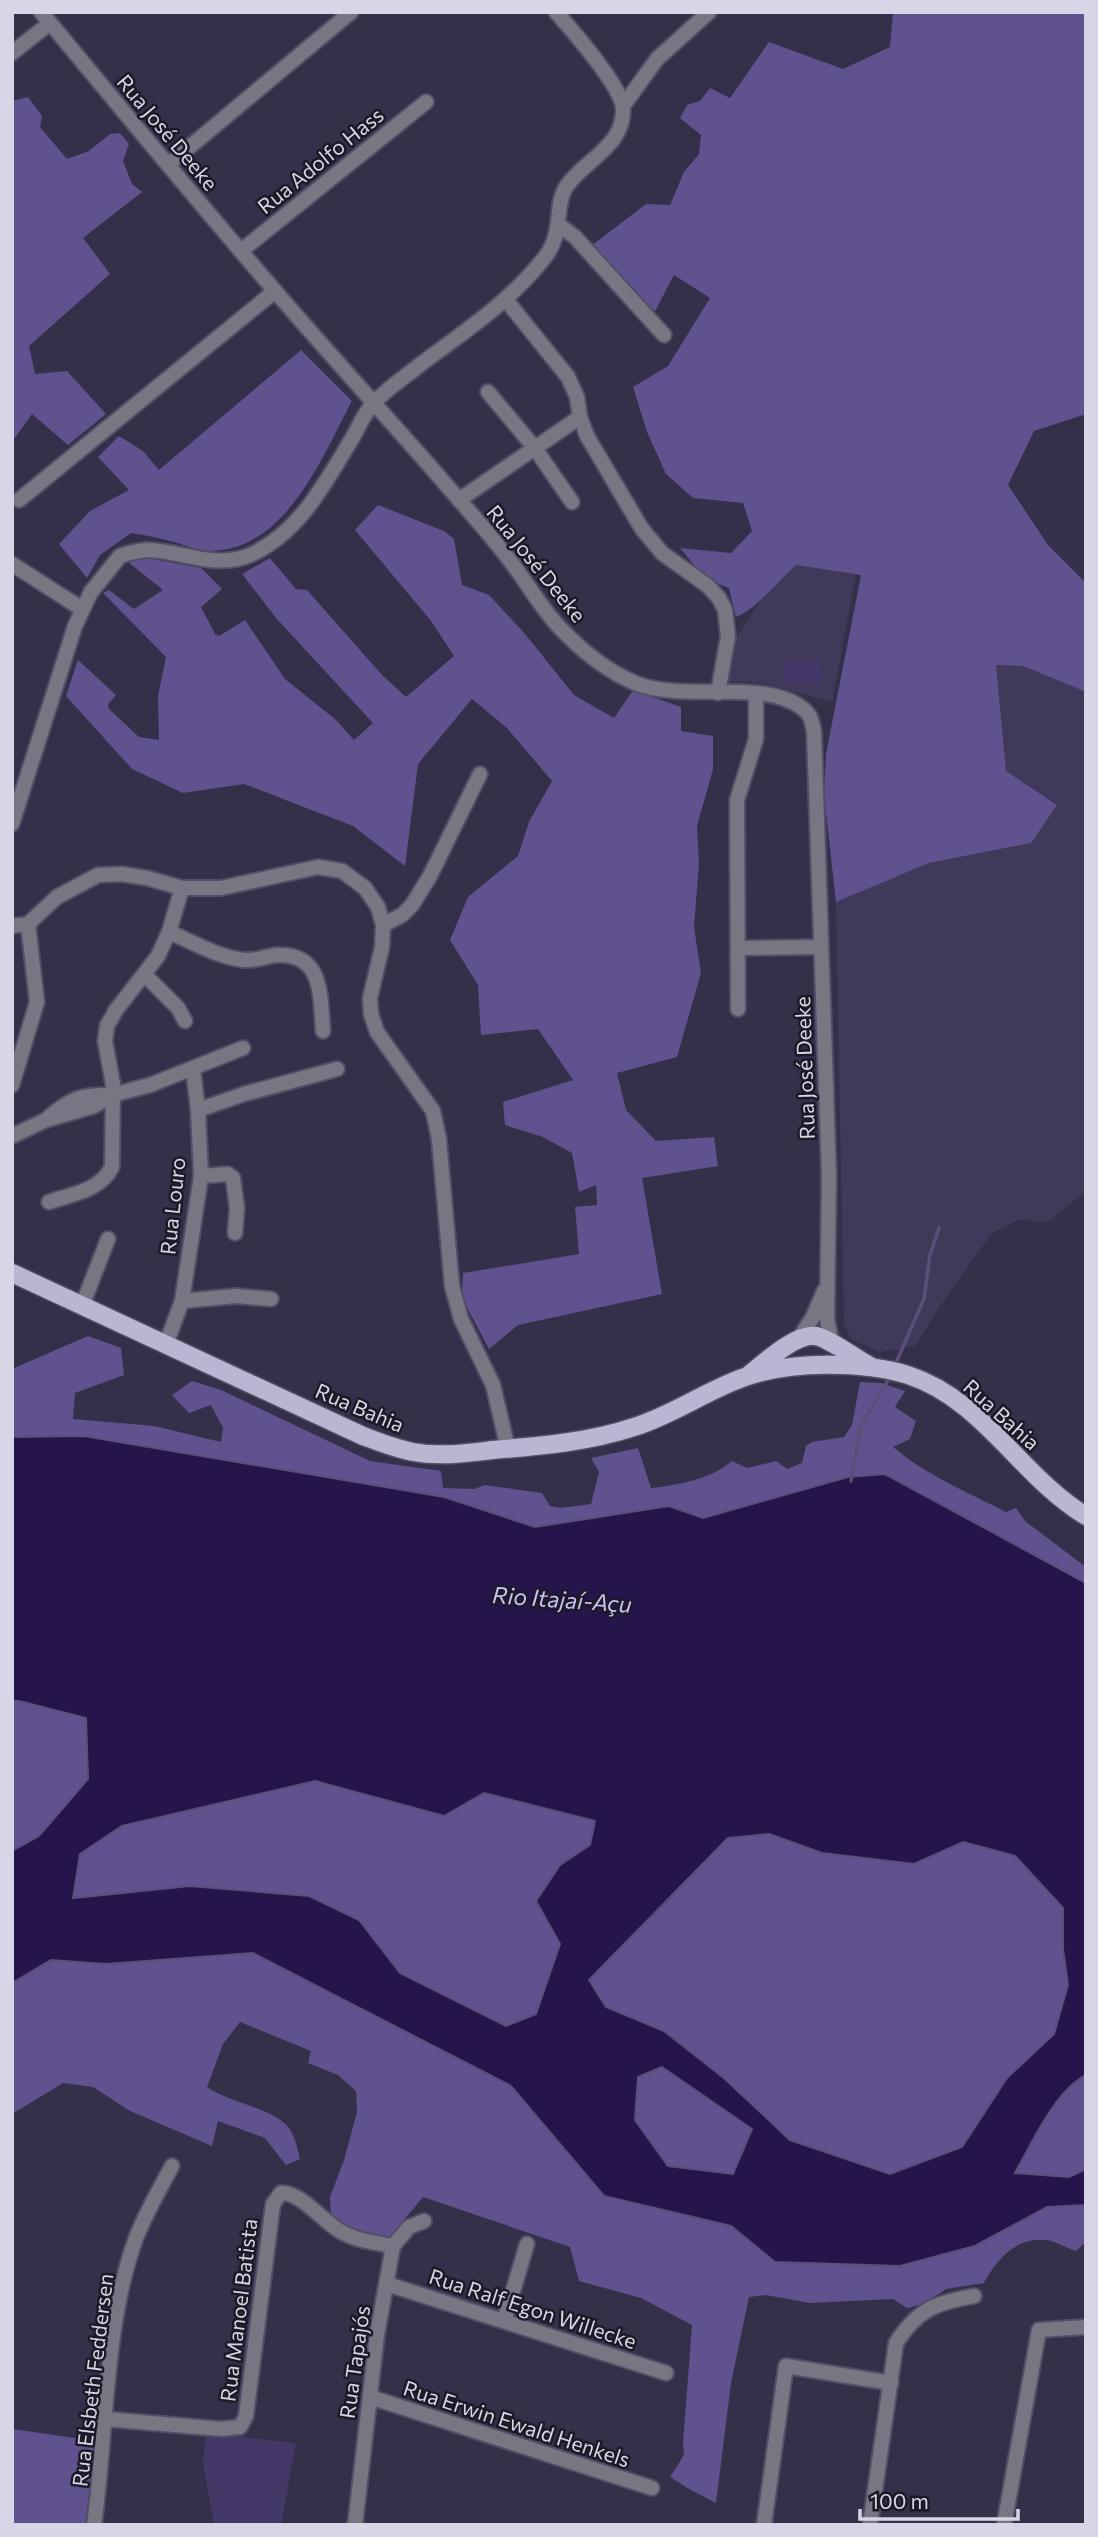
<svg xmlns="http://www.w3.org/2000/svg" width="1098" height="2537" font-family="Commissioner,sans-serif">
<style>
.built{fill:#403959}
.green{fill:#433868}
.forest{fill:#5f528e}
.water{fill:#26154b;stroke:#5b4f7a;stroke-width:2;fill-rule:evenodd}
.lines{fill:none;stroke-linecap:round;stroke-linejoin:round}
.stream{stroke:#5b4f7a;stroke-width:3.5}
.minor-casing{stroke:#524e66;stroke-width:18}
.major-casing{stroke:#524e66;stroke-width:21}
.minor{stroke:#787683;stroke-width:14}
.major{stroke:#bab6d1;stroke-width:18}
.labels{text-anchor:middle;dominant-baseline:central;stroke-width:5;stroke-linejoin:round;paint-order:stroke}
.street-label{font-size:21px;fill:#d8d6e6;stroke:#1c1a26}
.water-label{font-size:23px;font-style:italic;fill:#cac0f6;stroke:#1c1a26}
</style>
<rect width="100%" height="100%" fill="#35304a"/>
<g class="built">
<path d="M796,565l60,9 -24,128 -69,-19 -36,-2 7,-40 25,-38z"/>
<path d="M995,664l28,2 63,26v499l-38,31 -30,-2 -26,13 -52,73 -25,40 -35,6 -28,-12 -8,-15 -8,-423 93,-39 102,-20 -25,-72z"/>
</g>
<g class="green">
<path d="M821,659l1,24 -37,1 -1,-24z"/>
<path d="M206,2433l90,10 -15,82h-67l-11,-62z"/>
</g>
<g class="forest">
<path d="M893,12h193v402l-52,17 -26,54 40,60 38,38v109l-63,-26 -27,-1 10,106 51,34 -26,38 -102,20 -93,39 -12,-107 2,-41 35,-179 -65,-10c-17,16 -40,44 -60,52l-7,-29 -23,-9 -26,-31 51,5 21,-22 -9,-28 -50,-5 -27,-24 -19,-42 -14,-45 35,-21 42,-68 -36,-23 -20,38 -63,-67 55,-42 24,1 14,-33 15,-18 2,-19 -21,-17 7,-13 13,-4 10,-13 20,10 39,-56 74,27 47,-22z"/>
<path d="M28,97l14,19 -2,11 27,32 22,-8 21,-17 10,-1 9,11 -6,17 9,23 10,8 -59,46 27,36 -81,72 6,28 32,-3 39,43 -38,31 -36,-31 -20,28v-341z"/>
<path d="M301,350l51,51c-30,56 -66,149 -141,150 -12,0 -26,-6 -37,-9 -14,-4 -29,-7 -43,-9l-31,22 -13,23 -28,-34 31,-33 39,-21 -31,-33 21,-21 24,15 16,19z"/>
<path d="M378,505l66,26 10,8 8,46 27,10 36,39 49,61 40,23 19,-28 48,17v24l32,5v33l-16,57 2,37 -5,64 7,46 -24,84 -60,16 9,37 30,31 58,-4 4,29 -76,12 20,116 -144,31 -29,24 -27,-51 1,-25 116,-19 -4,-47 22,-2 -1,-20 -17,7 -7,-39 -29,-16 -38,-12 -2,-23 70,-22 -35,-51 -57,6 -3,-50 -28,-45 18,-43 50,-41 11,-34 23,-41 -45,-53 -35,-29 -54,65 -13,102 -52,-40 -109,-42 -61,9 -51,-24 -66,-73 12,-36 38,35 -8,9 1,5 30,28 20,3 -1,-44 8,-39 -63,-64 6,-3 25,19 29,-19 -35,-28 14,-5 59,11 21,21 -21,18 14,27 4,2 26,-16 40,59 50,40 19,21 19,-17 -97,-105 -34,-44 28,-16 26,31 11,1 75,85 24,22 48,-41 -23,-35 -76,-91z"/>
<path d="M88,1336l33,12 3,27 -49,18 -2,26 81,7 67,16 2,-14 -12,-23 -22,8 -17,-18 20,-14 29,9 149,71 71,10 2,17 31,1 11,-4 57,8 8,13 10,2 31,-4 8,-32 -8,-14 47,-10 13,40c27,-3 60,-9 81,-27l15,7 29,-7 11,8 15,-6 4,-17 6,-4 32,-5 8,-12 8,-43 21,1 24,8 -10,16 21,14 -6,18 -17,8c33,28 74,45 113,65l10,-4 9,13 61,46v16l-201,-109 -37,3 -145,41 -35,-12 -133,21 -91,-30 -360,-61 -72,1v-68z"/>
<path d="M12,1701h7l67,17 2,61 -49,57 -27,15z"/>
<path d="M315,1781l129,35 39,-23 112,28 -5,24 -30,20 -24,36 24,43 -24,70 -29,12 -107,-53 -41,-53 -286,-22 7,-44 42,-28z"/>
<path d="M769,1834l53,19 92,11 49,-22 52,14 48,52v41l5,36 -14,49 -47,44 -45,69 -72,27 -100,-34 -65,-61 -61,-48 -58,-24 -18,-27 79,-78 61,-64z"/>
<path d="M253,1953l258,133 93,110 127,30 45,36 199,-16 72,-39 39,-2v37l-10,9c-10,-3 -22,-11 -32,-11 -29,-2 -48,20 -60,43l-38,6 -22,15 -17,4 -14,-9 -83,4 -44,-8 -17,2 -18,86 -15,120 -27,-14 -19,-12 14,-22 -1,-12 9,-118 -51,-27 -62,-17 -9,-34 -147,-50 -34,41 -45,-7 -13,-11 -1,-23 14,-37 13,-48 -1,-21 -18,-16 -30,-12 3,-12 -71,-29 -17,22 -16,43c21,16 74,22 85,46 4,8 6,18 8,26l-14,6 -21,-27 -47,-17 -6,25 -82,-35 -37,-24 -30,-4 -51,31v-131l39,-23 55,4z"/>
<path d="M662,2066l90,63 -19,45 -65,-8 -34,-46 4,-43z"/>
<path d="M1086,2075v94l-17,8 -55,-4c18,-30 41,-81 72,-98z"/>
<path d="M12,2429l84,12 -11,84h-73z"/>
</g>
<path class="water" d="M84,1436l360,61 91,30 134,-21 34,12 145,-41 37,-3 201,109v492c-31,16 -54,68 -71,98l54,4 17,-8v36l-39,2 -72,39 -75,20 -125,-4 -44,-36 -127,-30 -93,-110 -258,-133 -147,11 -55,-4 -39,23v-132l27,-15 49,-57 -2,-61 -67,-17h-7v-264zM315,1781l129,35 40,-23 111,28 -5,24 -30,20 -24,36 24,43 -24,70 -30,12 -106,-53 -41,-53 -50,-24 -119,-10 -117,12 7,-44 42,-28zM769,1834l53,19 92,11 49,-22 52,14 48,52v41l5,36 -14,49 -47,44 -45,69 -72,27 -100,-34 -65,-61 -61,-48 -58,-24 -17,-27 139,-142zM662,2067l90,62 -19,45 -65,-8 -33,-46 3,-43z"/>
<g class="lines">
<g class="stream">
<path d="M895,1365l29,-66 6,-44 9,-27"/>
<path d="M851,1481l10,-55 30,-51"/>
</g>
<g class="minor-casing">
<g id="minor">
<path d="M41,12c80,96 159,193 241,287 51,59 103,116 154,174 26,31 54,60 78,93 15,20 28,43 46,62 21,22 47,43 75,55 49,20 129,-5 167,25 9,6 10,14 12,24l15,444 -2,143 5,25"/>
<path d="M12,53l38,-30"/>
<path d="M623,106l34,-47 52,-47"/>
<path d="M168,165l183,-153"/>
<path d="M559,225l16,12 89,98"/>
<path d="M241,251l185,-149"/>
<path d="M506,300l62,77 9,20 3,20 7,19 55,93 20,24 46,33 11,12 6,12 3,26 -10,57"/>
<path d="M488,392l46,55 38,55"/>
<path d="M19,500l256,-209"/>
<path d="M459,500l121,-83"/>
<path d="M12,564l70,45"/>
<path d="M12,824l63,-198 16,-34 29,-36c8,-3 17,-5 26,-6 35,0 68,20 104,5 50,-22 76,-74 103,-118 6,-11 11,-23 19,-32 14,-16 33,-28 49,-41 44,-33 90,-63 124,-107 19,-24 9,-51 21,-70 18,-27 59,-41 57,-79 -2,-22 -51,-78 -67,-96"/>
<path d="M383,925l19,-10 10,-10 18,-29 50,-102"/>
<path d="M12,926l16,-2 29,-27 41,-22 23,-1 26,4 35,10h39l97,-21 24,4 23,17 13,19 5,18 -1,22 -12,51 1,16 6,18 56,79 6,28 13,147 9,33 32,66 15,64"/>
<path d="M169,932c24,10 50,26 76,28 11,1 21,-4 32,-5 47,-2 43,42 46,76"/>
<path d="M738,948l83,-1"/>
<path d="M145,975l33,33 7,13"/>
<path d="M738,1009l-1,-209 19,-61v-46"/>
<path d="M12,1085l25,-83 -9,-78"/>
<path d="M198,1110l46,-16 93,-25"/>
<path d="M49,1117c22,-19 34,-23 63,-22"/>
<path d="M12,1136l34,-16 48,-14 18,-11 38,-10 93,-37"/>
<path d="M201,1176l27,-2 5,4 4,30 -2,25"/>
<path d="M49,1202c23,-8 51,-11 63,-35l1,-83 -8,-43 2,-15 9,-16 42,-54 11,-24 13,-44"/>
<path d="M182,1301l54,-5 35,3"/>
<path d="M82,1306l26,-67"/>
<path d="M798,1340l15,-23 11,-26"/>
<path d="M166,1344l16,-43 19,-125 -3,-66 -5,-41"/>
<path d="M387,2284l279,89"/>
<path d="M504,2321l23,-77"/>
<path d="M370,2397l282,91"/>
<path d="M105,2419l116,10 19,-2 6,-11 27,-212 8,-11c20,-1 41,28 59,38 16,10 34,11 53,15"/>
<path d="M94,2525c13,-92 10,-200 42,-287 10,-25 23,-48 36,-72"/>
<path d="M355,2525l22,-190 16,-89 16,-19 15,-6"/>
<path d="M764,2525l22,-159 105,17"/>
<path d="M870,2525l26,-182c22,-34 39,-40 78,-47"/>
<path d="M1004,2525l35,-195 47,-3"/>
</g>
</g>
<g class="major-casing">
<g id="major">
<path d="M12,1273l351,163c16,6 33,13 50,16 27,5 54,1 80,-2 47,-4 96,-8 141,-23 39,-12 73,-37 111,-50 45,-16 118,-16 163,-2 76,25 112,101 178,141"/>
<path d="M750,1374c15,-12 46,-41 66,-38 12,2 41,23 54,30"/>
</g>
</g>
<use href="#minor" class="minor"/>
<use href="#major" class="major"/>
</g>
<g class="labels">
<g class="street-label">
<text transform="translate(168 132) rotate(50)">Rua José Deeke</text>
<text transform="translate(320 160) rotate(-39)">Rua Adolfo Hass</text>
<text transform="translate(537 563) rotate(51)">Rua José Deeke</text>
<text transform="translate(804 1068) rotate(-92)">Rua José Deeke</text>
<text transform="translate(172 1206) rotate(-84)">Rua Louro</text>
<text transform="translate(360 1407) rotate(23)">Rua Bahia</text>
<text transform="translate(1002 1414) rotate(42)">Rua Bahia</text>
<text transform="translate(533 2308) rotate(18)">Rua Ralf Egon Willecke</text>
<text transform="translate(238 2310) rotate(-83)">Rua Manoel Batista</text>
<text transform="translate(354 2362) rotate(-82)">Rua Tapajós</text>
<text transform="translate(92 2380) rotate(-83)">Rua Elsbeth Feddersen</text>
<text transform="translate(517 2423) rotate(18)">Rua Erwin Ewald Henkels</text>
</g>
<g class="water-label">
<text transform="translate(562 1599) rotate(4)">Rio Itajaí-Açu</text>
</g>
</g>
<rect width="1098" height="2537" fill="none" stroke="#d8d6e6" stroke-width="28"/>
<path d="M860 2509v10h158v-10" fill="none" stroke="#d8d6e6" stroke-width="3.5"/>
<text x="870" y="2509" font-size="21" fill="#d8d6e6" stroke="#1c1a26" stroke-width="5" paint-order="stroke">100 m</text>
</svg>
